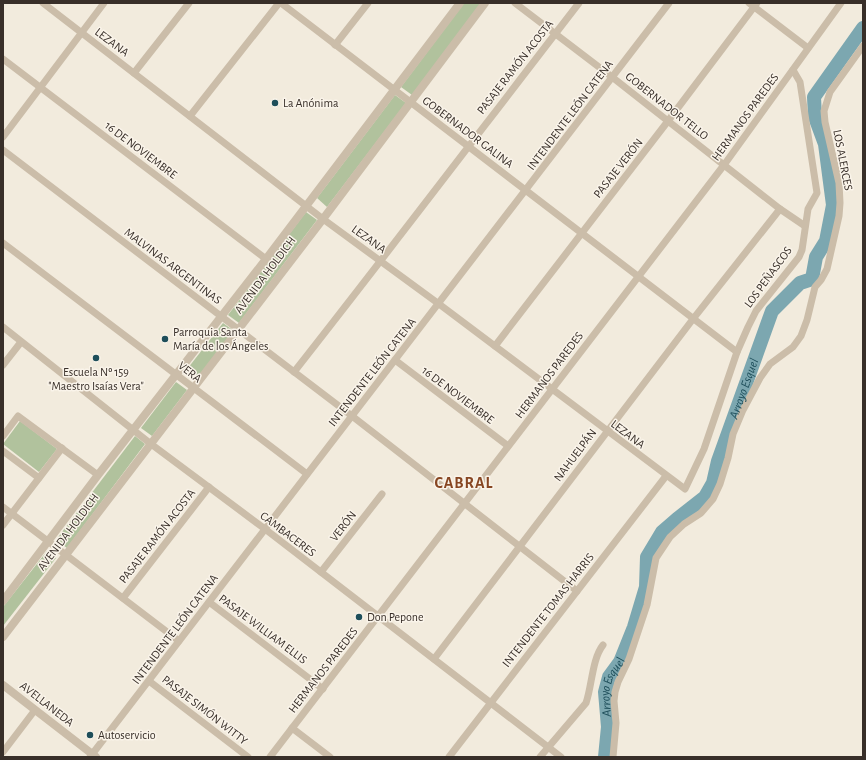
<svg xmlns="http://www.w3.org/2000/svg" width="866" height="760" font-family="'Alegreya Sans',sans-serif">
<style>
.green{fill:#b1c29d}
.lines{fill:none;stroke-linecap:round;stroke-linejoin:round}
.river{stroke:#7ca7b0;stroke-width:14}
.minor{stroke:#cbbda9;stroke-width:7}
.tertiary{stroke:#cbbda9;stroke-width:8}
.poi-dot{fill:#1e4e5a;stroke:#faf4ea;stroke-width:1.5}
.labels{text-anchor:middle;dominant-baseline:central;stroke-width:3;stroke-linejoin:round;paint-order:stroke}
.street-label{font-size:12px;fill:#382f29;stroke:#faf4ea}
.poi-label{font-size:12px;fill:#382f29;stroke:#faf4ea;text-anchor:start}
.water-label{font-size:13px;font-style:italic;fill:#1e4e5a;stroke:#faf4ea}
.district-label{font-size:16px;font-weight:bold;letter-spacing:1px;fill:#874622;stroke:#faf4ea}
</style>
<rect width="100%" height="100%" fill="#f2ebdd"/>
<g class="green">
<path d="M464,3h17l-69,92 -11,-8z"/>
<path d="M395,95l11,8 -79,104 -10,-9z"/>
<path d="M306,212l11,8 -78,103 -11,-8z"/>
<path d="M223,323l11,8 -35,46 -11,-9z"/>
<path d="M176,382l11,8 -35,46 -11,-8z"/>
<path d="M20,421l37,28 -18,23 -36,-28z"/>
<path d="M135,436l10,8 -78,104 -11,-8z"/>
<path d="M47,551l9,7 -53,68v-19z"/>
</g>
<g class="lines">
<path class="river" id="s1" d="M605,757l3,-30 -3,-35 4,-15 11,-15 14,-35 12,-40 1,-30 15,-25 15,-13 28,-22 8,-14 5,-22 54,-150 28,-28 12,-4 4,-22 10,-16 7,-36 -8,-61 -10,-27 -1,-20 49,-69"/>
<g class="minor">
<path d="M43,3l280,216 116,85 246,185 19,-40 33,-97 11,-25 8,-16 43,-54 3,-7 6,-41 9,-16 -17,-111 -7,-12"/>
<path d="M281,3l456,349"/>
<path d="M515,3l97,74 168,132 25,17"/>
<path d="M749,3l59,45"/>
<path d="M335,45l33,-42"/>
<path d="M3,59l263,200"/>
<path d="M134,73l55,-70"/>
<path d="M190,116l89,-113"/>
<path d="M3,137l101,-134"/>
<path d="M3,150l349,266 225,175"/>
<path d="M3,243l304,231"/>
<path d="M3,327l148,117 114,85 296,228"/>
<path d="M495,346l173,-225 89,-118"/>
<path d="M395,360l113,86"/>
<path d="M3,365l18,-23"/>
<path d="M294,372c96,-122 190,-246 285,-369"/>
<path d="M3,436l15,-20 80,59"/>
<path d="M3,451l36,27"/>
<path d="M3,507l176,134"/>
<path d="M3,525l59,-77"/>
<path d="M321,572l61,-78"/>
<path d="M123,598l86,-111"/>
<path d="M209,602l114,87"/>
<path d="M434,659l259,-340 87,-110"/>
<path d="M149,681l99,76"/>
<path d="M292,728l38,29"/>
<path d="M3,752l32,-42"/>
<path d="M90,757l579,-754"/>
<path d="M270,757l454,-592 117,-162"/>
<path d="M449,757l217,-281"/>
<path d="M540,757l46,-54c6,-17 6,-44 17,-58"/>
<path d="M613,757l3,-34 -2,-22 1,-9 3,-10 11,-23 18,-54 9,-47 14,-21 14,-13 17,-11 12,-14 7,-15 8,-26 5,-24 10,-24 17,-32 10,-14 23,-17 8,-11 6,-16 8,-33 6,-7 6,-11 12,-53 1,-13 -1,-20 -14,-61 -1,-11 6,-19 33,-46"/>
</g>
<g class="tertiary">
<path d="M3,601l95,-126 168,-216 194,-256"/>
<path d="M3,637l320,-418 162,-216"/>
<path d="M3,685l93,72"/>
</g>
</g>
<g class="poi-dot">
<circle cx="275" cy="103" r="4"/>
<circle cx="165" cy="339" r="4"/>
<circle cx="96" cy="358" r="4"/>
<circle cx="359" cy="617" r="4"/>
<circle cx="90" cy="735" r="4"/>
</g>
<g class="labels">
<g class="street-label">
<text transform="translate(112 42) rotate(37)">LEZANA</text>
<text transform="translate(515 67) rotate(-52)">PASAJE RAMÓN ACOSTA</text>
<text transform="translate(667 106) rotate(38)">GOBERNADOR TELLO</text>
<text transform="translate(570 115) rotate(-53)">INTENDENTE LEÓN CATENA</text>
<text transform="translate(745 117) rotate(-54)">HERMANOS PAREDES</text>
<text transform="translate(468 132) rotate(37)">GOBERNADOR GALINA</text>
<text transform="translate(141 150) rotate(37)">16 DE NOVIEMBRE</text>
<text transform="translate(843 160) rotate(79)">LOS ALERCES</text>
<text transform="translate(618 168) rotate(-52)">PASAJE VERÓN</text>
<text transform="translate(369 239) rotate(36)">LEZANA</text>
<text transform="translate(173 266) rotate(37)">MALVINAS ARGENTINAS</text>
<text transform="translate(265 275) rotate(-53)">AVENIDA HOLDICH</text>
<text transform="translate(768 277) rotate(-54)">LOS PEÑASCOS</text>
<text transform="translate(190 372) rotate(38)">VERA</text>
<text transform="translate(372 372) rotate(-52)">INTENDENTE LEÓN CATENA</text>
<text transform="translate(549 375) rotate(-53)">HERMANOS PAREDES</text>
<text transform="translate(458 395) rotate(37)">16 DE NOVIEMBRE</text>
<text transform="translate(628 434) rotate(37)">LEZANA</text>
<text transform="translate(575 455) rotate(-53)">NAHUELPÁN</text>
<text transform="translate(343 526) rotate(-52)">VERÓN</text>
<text transform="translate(68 532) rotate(-53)">AVENIDA HOLDICH</text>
<text transform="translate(288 534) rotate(37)">CAMBACERES</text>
<text transform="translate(157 536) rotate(-52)">PASAJE RAMÓN ACOSTA</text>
<text transform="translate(548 610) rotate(-52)">INTENDENTE TOMAS HARRIS</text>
<text transform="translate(175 629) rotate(-53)">INTENDENTE LEÓN CATENA</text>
<text transform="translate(263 629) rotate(37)">PASAJE WILLIAM ELLIS</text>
<text transform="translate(323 670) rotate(-52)">HERMANOS PAREDES</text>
<text transform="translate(47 704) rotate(38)">AVELLANEDA</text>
<text transform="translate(205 710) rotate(38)">PASAJE SIMÓN WITTY</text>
</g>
<g class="poi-label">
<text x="283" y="103">La Anónima</text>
<text x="173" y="332">Parroquia Santa<tspan x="173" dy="14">María de los Ángeles</tspan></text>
<text x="96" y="372" text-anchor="middle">Escuela Nº 159<tspan x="96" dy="14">"Maestro Isaías Vera"</tspan></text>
<text x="367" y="617">Don Pepone</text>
<text x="98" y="735">Autoservicio</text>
</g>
<g class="water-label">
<text stroke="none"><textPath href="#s1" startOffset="409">Arroyo Esquel</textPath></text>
<text stroke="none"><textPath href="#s1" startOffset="72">Arroyo Esquel</textPath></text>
</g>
<g class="district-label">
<text x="464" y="483">CABRAL</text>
</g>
</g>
<rect width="866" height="760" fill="none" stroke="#382f29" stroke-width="8"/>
</svg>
